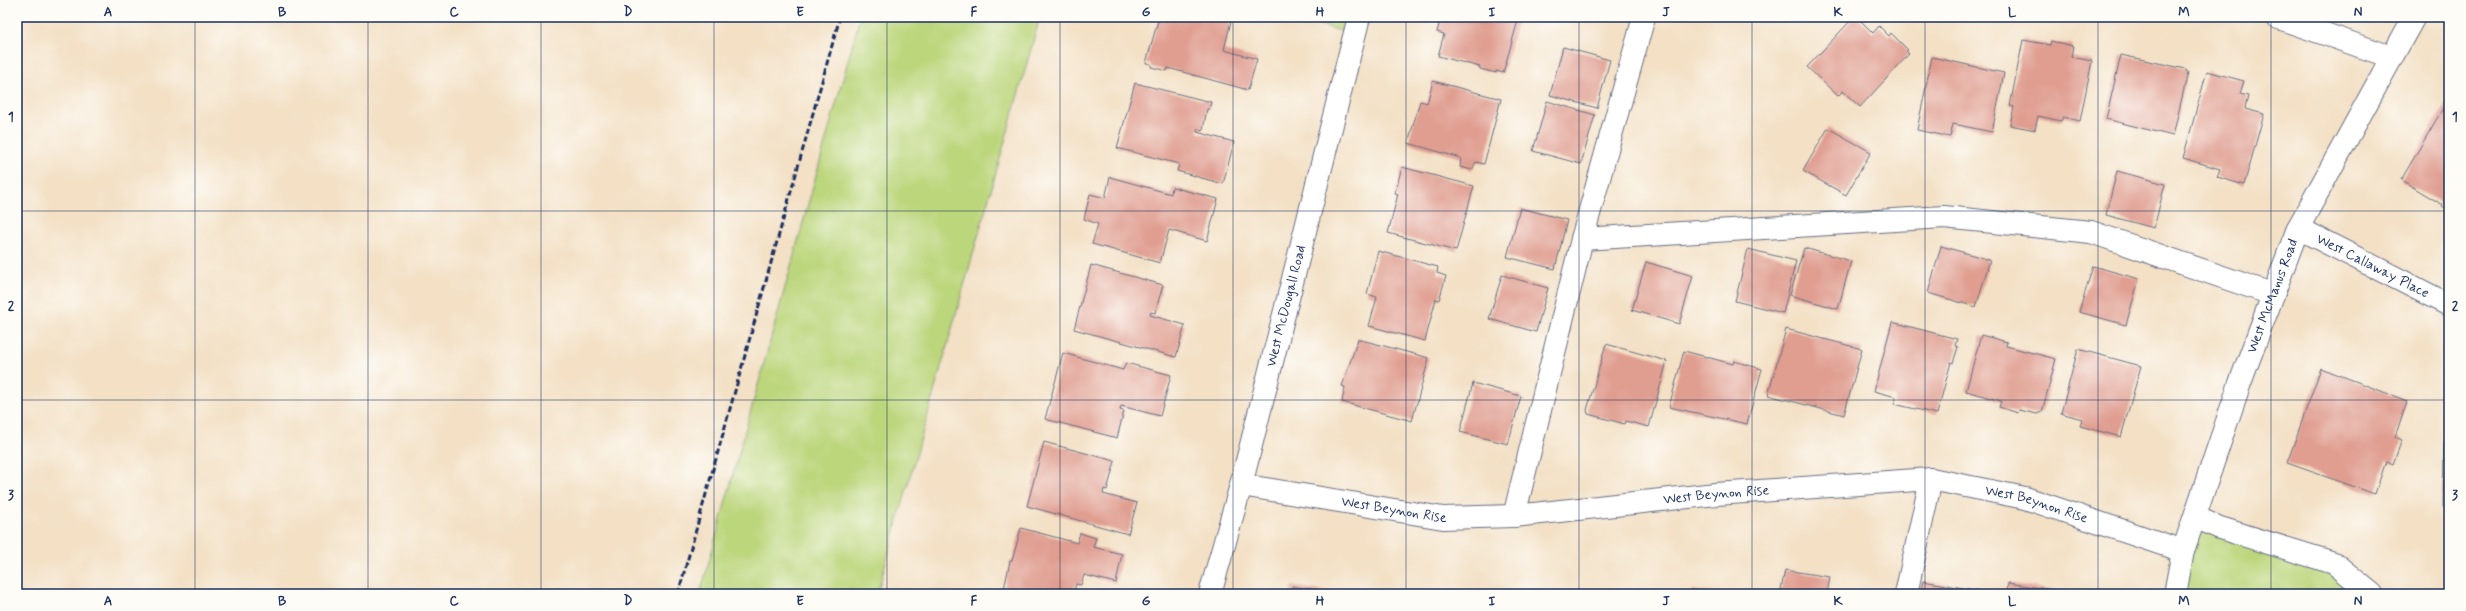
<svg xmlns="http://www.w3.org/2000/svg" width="2466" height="611" font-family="Mynerve,sans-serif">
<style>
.green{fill:#bcd67b;stroke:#6c826c}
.building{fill:#e09e91}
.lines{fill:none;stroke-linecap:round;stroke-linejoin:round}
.service-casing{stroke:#676d82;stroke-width:24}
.minor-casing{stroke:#676d82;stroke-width:24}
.service{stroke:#fff;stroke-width:22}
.minor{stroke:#fff;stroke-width:22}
.rail{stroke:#1b2f5e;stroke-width:3;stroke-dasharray:6 3;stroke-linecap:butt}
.grid{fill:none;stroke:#1b2f5e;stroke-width:1;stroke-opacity:0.55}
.labels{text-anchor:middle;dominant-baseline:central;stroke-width:3;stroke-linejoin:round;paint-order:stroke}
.street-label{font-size:14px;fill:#1b2f5e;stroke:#fdfcf7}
.neatline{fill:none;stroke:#1b2f5e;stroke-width:1.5}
.grid-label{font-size:13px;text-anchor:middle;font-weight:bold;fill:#1b2f5e}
</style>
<rect width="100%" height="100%" fill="#fdfcf7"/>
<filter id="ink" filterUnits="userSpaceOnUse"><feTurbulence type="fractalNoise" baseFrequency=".025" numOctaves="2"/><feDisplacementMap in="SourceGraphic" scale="8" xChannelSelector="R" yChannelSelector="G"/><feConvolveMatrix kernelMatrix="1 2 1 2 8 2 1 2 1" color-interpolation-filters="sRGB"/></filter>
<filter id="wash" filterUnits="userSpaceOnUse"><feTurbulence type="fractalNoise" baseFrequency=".012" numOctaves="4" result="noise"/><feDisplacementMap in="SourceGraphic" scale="16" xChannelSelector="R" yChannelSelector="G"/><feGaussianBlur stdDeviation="0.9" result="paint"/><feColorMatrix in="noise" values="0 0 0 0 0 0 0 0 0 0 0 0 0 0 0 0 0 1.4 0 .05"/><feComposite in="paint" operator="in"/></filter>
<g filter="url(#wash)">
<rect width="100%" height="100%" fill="#f3e0c5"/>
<g class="green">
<path d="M860,17h180l-163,577h-177z"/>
<path d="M1296,17h63l-5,18z"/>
<path d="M2195,517l139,46 38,31h-197z"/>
</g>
<g id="blocks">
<g class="building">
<path d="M1159,17h73l-8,33 33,9 -9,31 -80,-22 -1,3 -16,-4v-3l-5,-1z"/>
<path d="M1441,17h78l-16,56 -7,-2v2l-16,-4v-2l-42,-11 6,-22 -7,-2z"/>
<path d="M1854,17h3l16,16 6,-7 10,10 2,-3 17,17 -2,1 3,3 -49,53 -17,-16 -5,5 -31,-29z"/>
<path d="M2023,40l27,5 1,-4 22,5 -2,11 21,4 -12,60 -17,-4 -2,4 -23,-5 -3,14 -25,-5 4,-18 -4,-1z"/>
<path d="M1563,47l47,13 -13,48 -47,-13z"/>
<path d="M2121,55l65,14v2l2,1 -15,64 -67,-17z"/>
<path d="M1932,57l72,16 -12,59 -39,-8 -3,13 -33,-7z"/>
<path d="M2207,71l37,10 -4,13 8,2 -3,13 19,5 -20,71 -27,-8 3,-8 -37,-11z"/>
<path d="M1433,81l68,18 -17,65 -8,-2 -4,8 -12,-3 1,-9 -53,-15 12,-42 7,2z"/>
<path d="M1135,83l76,19 -2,7h-2l-4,21 -5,-1 -1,3 37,10 -11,42 -46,-13 2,-7 -62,-16z"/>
<path d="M2449,98v113l-7,-4 1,-2 -42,-25z"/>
<path d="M1547,101l48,14 -14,49 -48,-13z"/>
<path d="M1828,128l43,24 -25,43 -43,-24z"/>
<path d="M1402,167l72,19 -18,65 -68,-18 10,-39 -3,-1z"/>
<path d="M2117,171l48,13 -11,44 -48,-13z"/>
<path d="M1110,177l61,17 1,-7 46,12 -11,42 -38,-11 -9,33 -68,-19 6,-20 -14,-5 6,-25 15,4z"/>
<path d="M1520,208l47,12 -12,49 -48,-12z"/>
<path d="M1941,246l49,14 -14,47 -48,-14z"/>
<path d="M1804,248l47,13 -13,48 -48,-14z"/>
<path d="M1748,249l48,12 -13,52 -48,-12z"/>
<path d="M1378,251l60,16 -1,6 9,3 -7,24 -3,-1 -11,42 -56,-15 8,-29 -10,-3z"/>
<path d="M1646,262l47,14 -14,48 -47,-14z"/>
<path d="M1091,265l72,20 -8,28 -4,-1 -1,3 35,10 -9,32 -102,-28z"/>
<path d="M2093,266l46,13 -13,46 -47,-13z"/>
<path d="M1502,275l46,13 -12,44 -47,-13z"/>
<path d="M1892,322l65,17 -2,7 3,1 -5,16 -2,-1 -14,52 -43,-10 2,-7 -22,-6z"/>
<path d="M1786,329l76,20 -18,66 -76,-20z"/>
<path d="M1981,335l26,7 -1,4 50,13 -14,53 -5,2 -18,-4 -1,3 -19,-6 2,-6 -35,-10z"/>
<path d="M1358,339l71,19 -17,63 -70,-19 3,-15 -3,-1z"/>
<path d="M1606,344l61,17 -18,66 -23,-6 -1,3 -37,-10 -1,-4z"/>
<path d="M2078,349l63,17 -20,71 -41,-11 2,-7 -21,-6z"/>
<path d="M1684,351l49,13 1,-3 28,8 -15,55 -78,-17z"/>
<path d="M1063,353l60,17 3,-7 45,12 -11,41 -39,-10 -1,4 4,1 -7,27 -72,-19z"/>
<path d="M2321,368l86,33 -12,36 7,3 -9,24 -7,-3 -11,33 -88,-31z"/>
<path d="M1473,383l48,13 -13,48 -48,-12z"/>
<path d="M2444,441h5v66h-6z"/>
<path d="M1044,442l71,19 -8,29 -3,-1 -1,5 34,9 -9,31 -101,-28z"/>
<path d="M1021,528l56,15 3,-10 16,5 -3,9 29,7 -6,29 -32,-8 -3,10 -5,-1 -3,10h-52l-17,-5 6,-28h2z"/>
<path d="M1785,570l45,7 -3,17h-47z"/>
<path d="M1923,581l58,10 -1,3h-60z"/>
<path d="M2008,583l65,10v1h-66z"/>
<path d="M1292,586l43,7v1h-45z"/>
<path d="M1692,590l20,3v1h-21z"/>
</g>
</g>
</g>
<g filter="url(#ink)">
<use href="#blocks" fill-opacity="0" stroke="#676d82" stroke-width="1"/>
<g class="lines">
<g class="service-casing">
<g id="service">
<path d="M1582,239l362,-22 147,15 181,62"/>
<path d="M1514,516l68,-277 62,-222"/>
<path d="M2195,517l25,11 114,35 38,31"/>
<path d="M1906,594l25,-115"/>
</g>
</g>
<g class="minor-casing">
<g id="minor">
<path d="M2276,17l115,40"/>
<path id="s1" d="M2298,228l151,77"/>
<path id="s2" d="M1241,485l202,33 71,-2 202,-22 215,-15 94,19 158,53"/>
<path id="s3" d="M1210,594l31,-109 118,-468"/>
<path id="s4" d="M2175,594l8,-43 57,-168 58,-155 116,-211"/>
</g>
</g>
<use href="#service" class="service"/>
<use href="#minor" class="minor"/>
<path class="rail" d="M678,594l162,-577"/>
</g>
</g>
<path class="grid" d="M195,17v577M368,17v577M541,17v577M714,17v577M887,17v577M1060,17v577M1233,17v577M1406,17v577M1579,17v577M1752,17v577M1925,17v577M2098,17v577M2271,17v577M17,211h2432M17,400h2432"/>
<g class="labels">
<g class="street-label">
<text stroke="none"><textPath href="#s1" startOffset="84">West Callaway Place</textPath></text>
<text stroke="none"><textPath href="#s4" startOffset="314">West McManus Road</textPath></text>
<text stroke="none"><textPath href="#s3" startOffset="298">West McDougall Road</textPath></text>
<text stroke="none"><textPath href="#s2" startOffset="479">West Beynon Rise</textPath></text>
<text stroke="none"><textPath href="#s2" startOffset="803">West Beynon Rise</textPath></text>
<text stroke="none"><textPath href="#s2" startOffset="155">West Beynon Rise</textPath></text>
</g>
</g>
<rect width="2466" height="611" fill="none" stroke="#fdfcf7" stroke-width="44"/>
<rect x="22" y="22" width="2422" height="567" class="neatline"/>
<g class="grid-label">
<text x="108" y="16">A</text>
<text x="282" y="16">B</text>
<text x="454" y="16">C</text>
<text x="628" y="16">D</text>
<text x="800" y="16">E</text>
<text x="974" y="16">F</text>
<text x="1146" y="16">G</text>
<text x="1320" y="16">H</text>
<text x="1492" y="16">I</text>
<text x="1666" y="16">J</text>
<text x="1838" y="16">K</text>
<text x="2012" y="16">L</text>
<text x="2184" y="16">M</text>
<text x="2358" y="16">N</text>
<text x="11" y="121">1</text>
<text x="2455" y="121">1</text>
<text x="11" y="310">2</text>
<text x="2455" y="310">2</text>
<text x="11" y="499">3</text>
<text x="2455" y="499">3</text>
<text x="108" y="605">A</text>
<text x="282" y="605">B</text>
<text x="454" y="605">C</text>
<text x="628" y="605">D</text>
<text x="800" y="605">E</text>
<text x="974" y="605">F</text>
<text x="1146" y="605">G</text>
<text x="1320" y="605">H</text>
<text x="1492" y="605">I</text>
<text x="1666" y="605">J</text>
<text x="1838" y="605">K</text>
<text x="2012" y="605">L</text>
<text x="2184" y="605">M</text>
<text x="2358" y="605">N</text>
</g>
</svg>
